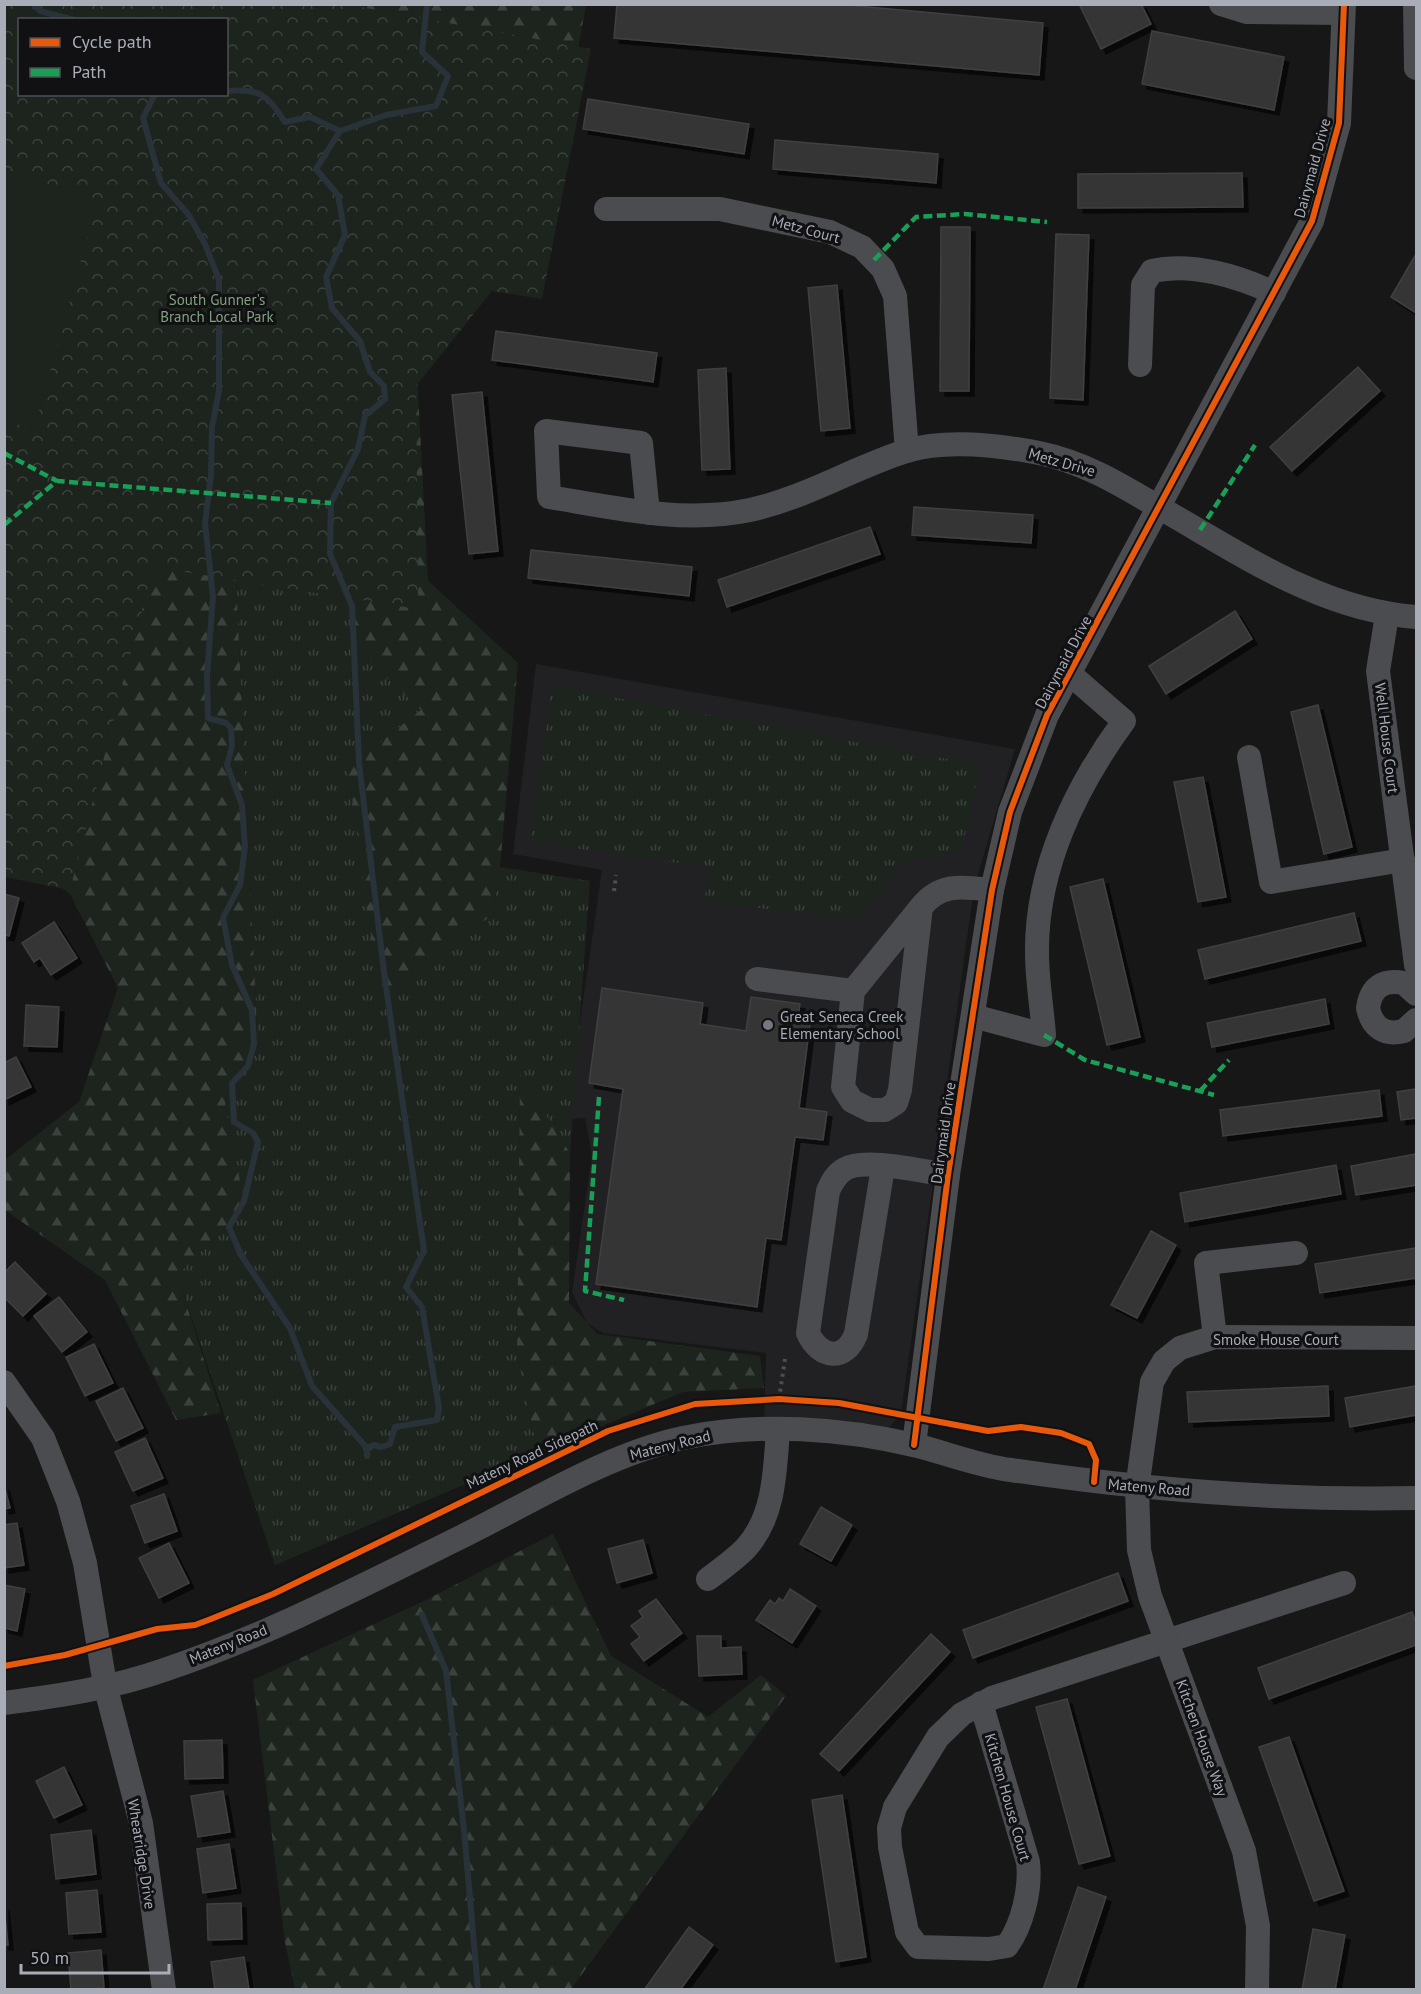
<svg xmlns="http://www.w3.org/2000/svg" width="1421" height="1994" font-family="'PT Sans',sans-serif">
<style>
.built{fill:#212123}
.grass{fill:url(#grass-tufts)}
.forest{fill:url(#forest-firs);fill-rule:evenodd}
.park{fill:url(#park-crowns);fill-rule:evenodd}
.pitch{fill:#1d241e}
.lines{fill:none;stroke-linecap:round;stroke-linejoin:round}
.stream{stroke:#2a3239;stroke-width:6}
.building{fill:#353536;stroke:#3f4043;stroke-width:1.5;filter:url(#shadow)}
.path{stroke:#4d4e52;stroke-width:4;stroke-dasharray:3 4.5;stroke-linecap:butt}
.minor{stroke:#4b4c50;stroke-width:24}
.quiet{stroke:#1a9f57;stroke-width:4.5;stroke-dasharray:9 4.5;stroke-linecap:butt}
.cycleway-casing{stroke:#111113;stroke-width:10}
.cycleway{stroke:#e8590c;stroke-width:6}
.poi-dot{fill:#757880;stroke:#111113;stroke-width:2}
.labels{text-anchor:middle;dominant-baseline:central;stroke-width:6;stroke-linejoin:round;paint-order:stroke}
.street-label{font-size:15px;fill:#a8adb8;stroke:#111113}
.park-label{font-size:15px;fill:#7fa381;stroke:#111113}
.poi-label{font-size:15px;fill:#a8adb8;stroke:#111113;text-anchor:start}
</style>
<defs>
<pattern id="grass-tufts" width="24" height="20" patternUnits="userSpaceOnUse" patternTransform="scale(1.5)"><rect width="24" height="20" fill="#1d241e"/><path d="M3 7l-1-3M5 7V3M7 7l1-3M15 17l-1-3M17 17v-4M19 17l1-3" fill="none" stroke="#3b413d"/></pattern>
<pattern id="forest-firs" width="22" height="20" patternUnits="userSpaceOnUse" patternTransform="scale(1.5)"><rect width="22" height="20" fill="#1d241e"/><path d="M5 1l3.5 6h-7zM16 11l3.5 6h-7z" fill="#3b413d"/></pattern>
<pattern id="park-crowns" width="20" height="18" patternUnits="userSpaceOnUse" patternTransform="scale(1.5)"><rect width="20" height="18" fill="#1d241e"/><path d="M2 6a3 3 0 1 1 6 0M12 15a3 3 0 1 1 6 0" fill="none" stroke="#3b413d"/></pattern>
<filter id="shadow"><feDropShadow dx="5" dy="5" stdDeviation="0" flood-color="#0009"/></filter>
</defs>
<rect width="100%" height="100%" fill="#171717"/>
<path class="built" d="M536,664l479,85 -41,139 -73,526 -13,15 -124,-8 2,-68 -163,-20 -16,-10 -15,-31 20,-136 -7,-38 -19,1 36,-249 -89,-16z"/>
<g class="grass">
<path d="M242,312l125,347 55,51 71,204 7,-47 90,14 -20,272 -50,-77 -3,277 21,100 -263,112 -98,-290 68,-68 -20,-103 32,-74 -30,-642z"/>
<path d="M552,686l428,79 -18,84 -63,16 -42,54 -152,-17 2,-35 -176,-25z"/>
</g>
<g class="forest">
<path d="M5,5h581l-44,242 -106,-18 -19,144 11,208 90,82 -18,204 -7,47 -113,87 -32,-233 73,-58 -54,-51 -91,-237 -49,-34 30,642 -32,74 20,103 -68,68 44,138 -45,7 -71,-140 -100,-70v-50l74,-58 39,-114 -48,-94 -66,-53zM20,20h206v74h-206z"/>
<path d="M520,1074l50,79 -1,150 28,31 163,22 4,32 -81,4 -145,61 -21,-100z"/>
<path d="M553,1534l58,122 97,61 53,-42 25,21 -215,293h-276l-10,-47 -32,-262 171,-79z"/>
</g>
<path class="park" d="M4,5h346l241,44 -49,250 -50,-8 -76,95 2,223 -265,-42 -83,323 -65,-13zM20,20h206v74h-206z"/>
<path class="pitch" d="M5,172l93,27 -64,230 -29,-8z"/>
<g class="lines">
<g class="stream">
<path d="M33,4l7,7 34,9"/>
<path d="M226,91c35,-3 41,4 59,31l25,-5 30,14"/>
<path d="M155,94l-12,24 18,65 27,31 17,30 14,36v111l-7,36 -1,48 -6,48 8,74 -6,78 1,43 18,5 5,5 1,18 -5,19 15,40 3,42 -5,38 -17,33 9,47 20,45 2,34 -6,22 -16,17 2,39 19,11 5,9 -14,59 -15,26 12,28 49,73 22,58 55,62v8"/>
<path d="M367,1448l7,-3 7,2 9,-3 5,-17 42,-7 2,-12 -17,-101 -16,-20 18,-36 -39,-271 -26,-217 -7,-157 -22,-52 1,-51 27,-54 7,-33 20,-17 -1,-13 -14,-14 -10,-31 -28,-33 -6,-31 19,-42 -7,-40 -22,-26 24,-38 46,-16 50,-9 12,-30 -26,-24 5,-48"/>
<path d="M422,1615l24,56 18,159 14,160"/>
</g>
</g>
<g class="building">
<path d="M617,4h219l207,19 -4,52 -425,-37z"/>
<path d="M1079,4h62l10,20 -50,25z"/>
<path d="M1152,31l132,26 -10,53 -132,-26z"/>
<path d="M588,99l161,25 -5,30 -161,-25z"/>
<path d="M775,140l163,14 -2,29 -163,-14z"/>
<path d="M1242,173l1,34 -165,1v-34z"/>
<path d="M941,227h29l-1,164h-29z"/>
<path d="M1056,234l33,1 -6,165 -33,-2z"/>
<path d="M1416,254v59l-25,-16z"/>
<path d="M837,285l13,143 -29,3 -13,-143z"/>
<path d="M496,331l161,22 -4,29 -161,-22z"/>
<path d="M1358,367l22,24 -88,80 -22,-24z"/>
<path d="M726,368l4,101 -28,1 -4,-100z"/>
<path d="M482,392l16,159 -29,3 -17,-159z"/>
<path d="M914,507l119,8 -2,28 -119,-8z"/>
<path d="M870,527l10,27 -153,53 -9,-27z"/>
<path d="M531,550l161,17 -3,29 -161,-18z"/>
<path d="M1235,611l17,28 -86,55 -17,-28z"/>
<path d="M1318,705l34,142 -28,7 -33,-142z"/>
<path d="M1203,777l23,120 -28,5 -24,-120z"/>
<path d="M1103,879l37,158 -33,8 -37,-158z"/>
<path d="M4,894l15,4 -10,38 -5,-1z"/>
<path d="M1354,913l7,28 -156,38 -7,-29z"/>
<path d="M54,922l23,36 -26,17 -11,-17 -6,4 -12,-19z"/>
<path d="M602,988l101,15 -3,21 46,7 5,-34 49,7 -3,18 13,2 -11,84 28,4 -4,28 -28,-3 -14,103 -15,-2 -9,69 -161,-23 27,-195 -34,-6z"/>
<path d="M1325,999l4,25 -117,23 -5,-24z"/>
<path d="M26,1005l33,2 -2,40 -33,-1z"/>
<path d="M16,1057l15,30 -27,13v-37z"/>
<path d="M1416,1089v29l-15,2 -4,-28z"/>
<path d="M1379,1090l3,26 -159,20 -3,-26z"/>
<path d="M1416,1154v31l-60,10 -5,-29z"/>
<path d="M1336,1165l5,29 -156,28 -5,-29z"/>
<path d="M1151,1231l25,14 -39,73 -26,-13z"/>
<path d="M1416,1248v30l-96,15 -5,-29z"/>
<path d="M15,1262l31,32 -23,22 -19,-19v-24z"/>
<path d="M59,1297l28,35 -25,20 -28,-36z"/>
<path d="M94,1344l19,39 -28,13 -19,-39z"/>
<path d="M1328,1386l1,30 -140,6 -2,-30z"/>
<path d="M1416,1386v29l-66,12 -5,-29z"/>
<path d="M123,1388l20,40 -27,13 -20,-40z"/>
<path d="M145,1438l18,40 -30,13 -18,-39z"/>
<path d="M4,1485l6,23 -6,1z"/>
<path d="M164,1494l13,37 -32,12 -14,-37z"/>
<path d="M821,1507l31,18 -21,36 -31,-17z"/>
<path d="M17,1523l7,42 -20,3v-43z"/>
<path d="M643,1540l9,33 -35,10 -9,-34z"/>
<path d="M169,1543l20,40 -30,15 -20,-40z"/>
<path d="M1118,1573l10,28 -155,57 -10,-28z"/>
<path d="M4,1585l21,4 -8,42 -13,-3z"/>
<path d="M790,1589l26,17 -24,37 -36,-23 14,-20 5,4 4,-6 4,3z"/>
<path d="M656,1599l26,34 -38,28 -13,-17 9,-7 -9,-11 12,-9 -4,-6z"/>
<path d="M1412,1612l4,11v22l-147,54 -11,-31z"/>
<path d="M931,1634l19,18 -111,119 -19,-17z"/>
<path d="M697,1636h24v12l20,-1 1,27 -43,2z"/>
<path d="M1067,1699l43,157 -31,8 -43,-157z"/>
<path d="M1289,1737l55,154 -30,10 -55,-154z"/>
<path d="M222,1740l1,38 -38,1 -1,-38z"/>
<path d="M64,1767l18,38 -28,13 -18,-37z"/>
<path d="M223,1791l7,41 -32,5 -7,-41z"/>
<path d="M842,1795l24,162 -30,5 -24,-162z"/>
<path d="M91,1830l5,44 -40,5 -5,-44z"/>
<path d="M229,1844l7,44 -33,5 -6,-44z"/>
<path d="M1078,1887l28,10 -31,93h-32z"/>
<path d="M97,1890l4,42 -32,2 -3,-41z"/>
<path d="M241,1903l1,36 -34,1 -1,-36z"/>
<path d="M4,1905l4,40h-4z"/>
<path d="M689,1927l24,18 -33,45h-36z"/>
<path d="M1313,1929l32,6 -10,55h-33z"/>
<path d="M101,1950l3,38 -33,2 -3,-37z"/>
<path d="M244,1957l5,33h-34l-4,-28z"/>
</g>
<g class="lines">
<g class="path">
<path d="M614,891l2,-16"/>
<path d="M779,1399l6,-40"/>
</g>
<g class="minor">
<path d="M1221,4l26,8 96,1"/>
<path d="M1415,4l1,64"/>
<path d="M606,209h114l110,23 32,15 21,22 12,27 12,155"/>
<path d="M1140,365l3,-80 9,-14c39,-9 86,5 122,22"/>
<path d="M648,513l-7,-70 -95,-12 3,66c67,11 134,27 201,13 55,-12 103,-42 156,-59 40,-12 92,-6 133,2 45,9 82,32 121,55 81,46 161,102 256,109"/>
<path d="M1387,615l-9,56 38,294"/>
<path d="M1249,757l22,125 132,-22"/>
<path d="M921,907l-21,183 -4,13 -11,7h-15l-18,-9 -9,-14 10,-96 68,-84c20,-25 42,-20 71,-17"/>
<path d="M757,979l96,12"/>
<path d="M1416,994l-12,-11c-21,-4 -33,4 -36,25 4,19 16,28 36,23l12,-11"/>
<path d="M973,1016l71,19c-2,-27 -7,-55 -7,-82 -1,-84 38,-165 87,-232l-54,-47"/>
<path d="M883,1167l-27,167c-11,28 -36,25 -48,-1l20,-142c4,-9 8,-17 17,-22 18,-12 80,3 103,6"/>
<path d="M1215,1337l-9,-74 90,-10"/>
<path d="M4,1382l39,56 25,63 17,62 20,122 36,138 23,167"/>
<path d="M914,1445l34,-270 44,-285 18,-78 37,-97 265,-494 27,-98 5,-119"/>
<path d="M708,1579c12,-9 26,-19 37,-30 30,-32 30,-79 33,-120"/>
<path d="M4,1703c54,-7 109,-15 160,-33 102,-34 200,-85 297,-133 69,-34 147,-83 222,-99 76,-16 160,-10 235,8 31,8 62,20 93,24 135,20 269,31 405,28"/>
<path d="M981,1703l47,159c3,26 -5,62 -21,84l-18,3 -71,-2 -11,-15 -17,-85 -1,-19 6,-21 43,-70 24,-23 30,-16 352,-115"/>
<path d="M1257,1990l1,-64 -14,-75 -94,-255 -11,-46 -2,-62 15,-106 12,-21 16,-13 35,-11 201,1"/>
</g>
<g class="quiet">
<path d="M874,260l42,-43 49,-3 82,8"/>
<path d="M4,453l53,28"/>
<path d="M4,525l53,-44 274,22"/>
<path d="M1200,530l55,-85"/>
<path d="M1044,1035l41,25 129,35"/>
<path d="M1200,1091l29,-31"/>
<path d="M599,1097l-14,194 39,9"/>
</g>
<g class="cycleway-casing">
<g id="cycleway">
<path d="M914,1445l34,-270 44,-285 18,-78 37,-97 265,-494 27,-98 5,-119"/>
<path d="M4,1666l61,-11 92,-26 38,-4 16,-6 62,-25 335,-163 87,-27 84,-5 60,4 149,28 33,-4 40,6 28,11 7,16 -2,22"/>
</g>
</g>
<use href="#cycleway" class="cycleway"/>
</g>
<circle class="poi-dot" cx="768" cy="1025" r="6"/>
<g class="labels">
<g class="street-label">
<text transform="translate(1312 168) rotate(-75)">Dairymaid Drive</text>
<text transform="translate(806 229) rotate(15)">Metz Court</text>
<text transform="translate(1062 462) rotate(16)">Metz Drive</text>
<text transform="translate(1063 662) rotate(-62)">Dairymaid Drive</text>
<text transform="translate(1387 738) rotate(83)">Well House Court</text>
<text transform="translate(943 1133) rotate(-82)">Dairymaid Drive</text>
<text x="1276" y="1339">Smoke House Court</text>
<text transform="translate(670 1445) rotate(-14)">Mateny Road</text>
<text transform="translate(532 1454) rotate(-25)">Mateny Road Sidepath</text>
<text transform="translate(1149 1487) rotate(5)">Mateny Road</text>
<text transform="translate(228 1644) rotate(-22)">Mateny Road</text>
<text transform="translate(1202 1738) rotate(70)">Kitchen House Way</text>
<text transform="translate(1008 1797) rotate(74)">Kitchen House Court</text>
<text transform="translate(142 1854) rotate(81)">Wheatridge Drive</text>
</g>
<g class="park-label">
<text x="217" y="299">South Gunner's<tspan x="217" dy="17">Branch Local Park</tspan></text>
</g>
<g class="poi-label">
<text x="780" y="1016">Great Seneca Creek<tspan x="780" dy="17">Elementary School</tspan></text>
</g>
</g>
<rect width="1421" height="1994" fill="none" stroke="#a8adb8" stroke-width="12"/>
<rect x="18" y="18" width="210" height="78" fill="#111113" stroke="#4d4f55" stroke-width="1.5"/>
<rect x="30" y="38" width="30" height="9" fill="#e8590c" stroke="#4d4f55" stroke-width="1.5"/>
<text x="72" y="48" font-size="18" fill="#a8adb8">Cycle path</text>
<rect x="30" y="68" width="30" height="9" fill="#1a9f57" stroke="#4d4f55" stroke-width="1.5"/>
<text x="72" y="78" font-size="18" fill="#a8adb8">Path</text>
<path d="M21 1964v9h148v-9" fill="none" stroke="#a8adb8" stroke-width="3"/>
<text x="30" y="1964" font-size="18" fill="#a8adb8" stroke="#111113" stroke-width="4.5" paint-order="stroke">50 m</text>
</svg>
